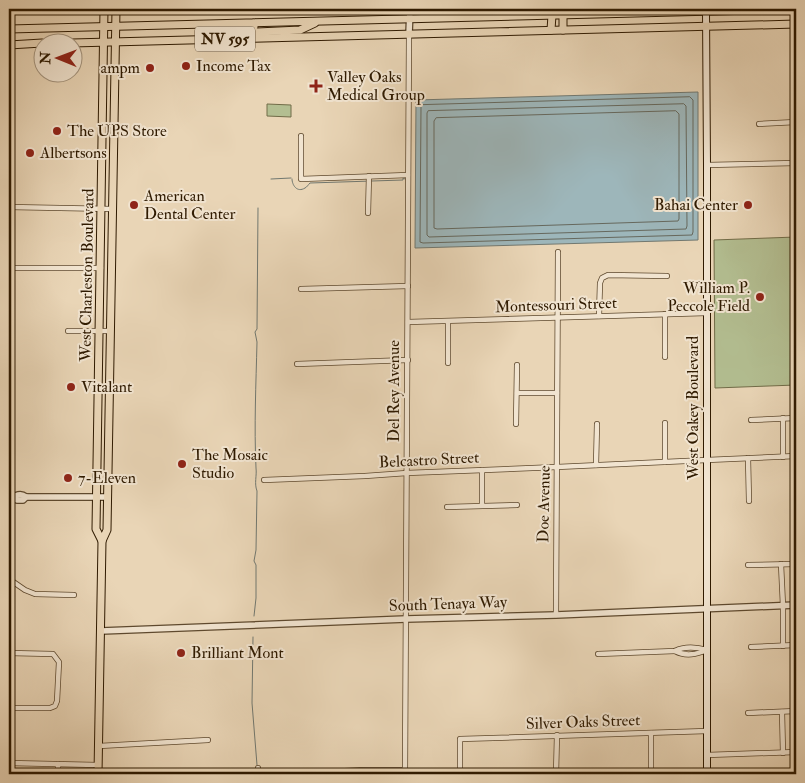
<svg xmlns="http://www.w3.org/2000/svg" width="805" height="783" font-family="'IM FELL Double Pica',serif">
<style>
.green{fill:#b3be91;stroke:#716c48}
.water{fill:#9db6ba;stroke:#717870}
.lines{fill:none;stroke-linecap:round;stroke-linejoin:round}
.shore{stroke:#66685d;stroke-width:1}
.stream{stroke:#717870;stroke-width:1}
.minor-casing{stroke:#5e492e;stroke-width:6}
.tertiary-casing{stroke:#5e492e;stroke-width:8}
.secondary-casing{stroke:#2f1a00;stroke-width:8}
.primary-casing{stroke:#2f1a00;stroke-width:9}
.minor{stroke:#f1e4d0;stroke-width:4.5}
.tertiary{stroke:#f1e4d0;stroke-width:5.5}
.secondary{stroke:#f1e4d0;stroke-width:6}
.primary{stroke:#e9d5b6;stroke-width:7}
.poi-dot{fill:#8f2418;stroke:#f1e4d0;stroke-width:2}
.labels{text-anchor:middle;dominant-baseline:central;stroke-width:4;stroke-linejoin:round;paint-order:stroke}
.shield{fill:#f1e4d0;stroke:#69573e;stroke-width:1}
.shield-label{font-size:15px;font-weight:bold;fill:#2f1a00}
.poi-label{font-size:16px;fill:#2f1a00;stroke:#f1e4d0;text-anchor:start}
.street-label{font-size:16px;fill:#2f1a00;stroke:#f1e4d0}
</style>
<rect width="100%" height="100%" fill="#e9d5b6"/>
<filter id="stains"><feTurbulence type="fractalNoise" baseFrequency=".004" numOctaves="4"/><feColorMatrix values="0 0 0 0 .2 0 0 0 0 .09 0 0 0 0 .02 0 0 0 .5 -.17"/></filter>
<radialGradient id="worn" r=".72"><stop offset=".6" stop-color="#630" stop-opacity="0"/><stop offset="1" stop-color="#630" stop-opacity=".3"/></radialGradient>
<g class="green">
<path d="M267,104l24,1v12l-24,-1z"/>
<path d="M796,237v148l-81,3 -1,-148z"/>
</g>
<path class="water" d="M698,92v148l-283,8 1,-148z"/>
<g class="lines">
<g class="shore">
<path d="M690,97l3,3v132l-1,3 -269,8 -3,-1 1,-135 1,-2z"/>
<path d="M684,104l2,2 1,120 -1,3 -257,8 -2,-2v-122l1,-2z"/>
<path d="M676,111l3,3v105l-1,2 -241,8 -3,-1v-107l2,-3z"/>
</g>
<g class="stream">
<path d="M271,179l20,-1"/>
<path d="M292,179c0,6 5,14 13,9 2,-1 3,-3 5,-5l93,-3v-2l2,1"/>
<path d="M254,616l2,-18v-33l-2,-4 2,-11 1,-59c-3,-8 0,-15 -1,-23 -2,-42 0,-84 1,-126l-2,-10 2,-3 1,-121"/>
<path d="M253,637l-1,66 5,62"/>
</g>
<g class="minor-casing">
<g id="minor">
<path d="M759,124l37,-2"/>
<path d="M301,136v43l107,-4"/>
<path d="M707,165l89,-2"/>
<path d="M9,207l103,2"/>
<path d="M368,213l1,-37"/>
<path d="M9,268h92"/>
<path d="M301,289l107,-3"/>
<path d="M665,314v43"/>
<path d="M599,316l1,-33 2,-5 6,-3 59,1"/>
<path d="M408,322l299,-9"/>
<path d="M68,331h42"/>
<path d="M448,363v-41"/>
<path d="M297,364l111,-4"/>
<path d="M517,393h40"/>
<path d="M751,420l45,-2"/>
<path d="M665,423v39"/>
<path d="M516,424l1,-59"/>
<path d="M783,457v-39"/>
<path d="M748,458l1,43"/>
<path d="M596,465l1,-41"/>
<path d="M482,470v35"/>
<path d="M264,480l101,-4 42,-3 150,-6 150,-7 89,-4"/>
<path d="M447,507l70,-2"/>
<path d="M781,564l2,42v40"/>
<path d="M748,565l48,-1"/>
<path d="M9,579l16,11 10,4 39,1"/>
<path d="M556,615l2,-363"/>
<path d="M751,647l45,-2"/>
<path d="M675,651c11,6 22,3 32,-1"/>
<path d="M9,653l44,1 6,8 -2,39 -2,5 -5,2h-41"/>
<path d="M598,654l77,-3c10,-5 21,-4 32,-1"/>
<path d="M782,712l1,41"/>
<path d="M748,713l48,-2"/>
<path d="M99,746l109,-6"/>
<path d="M707,755l89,-3"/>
<path d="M9,763l89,2"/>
<path d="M258,768v6"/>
<path d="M58,774v-10"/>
<path d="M284,774l81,-4h40"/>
<path d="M405,774l4,-740"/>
<path d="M460,774v-35l247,-8"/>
<path d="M556,774l1,-39"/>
<path d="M651,774v-41"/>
</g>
</g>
<g class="tertiary-casing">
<g id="tertiary">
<path d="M409,34l1,-25"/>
<path d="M9,497c7,0 10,-5 17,0"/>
<path d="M14,497l3,3h6l3,-3h82"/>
<path d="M101,631l305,-12 150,-4 240,-10"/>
</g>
</g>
<g class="secondary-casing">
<path id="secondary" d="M705,9l1,3 1,153v609"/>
</g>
<g class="primary-casing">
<g id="primary">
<path d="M9,29l787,-20"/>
<path d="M551,30l1,-15"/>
<path d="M563,30v-15"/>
<path d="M205,37l18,-7 29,-1 2,-2v-4"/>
<path d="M252,38v-3l5,-3 43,-2 15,-7"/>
<path d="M72,43l724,-19"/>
<path d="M9,45l33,-2"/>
<path d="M102,541l-6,-12 8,-520"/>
<path d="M98,774l4,-233 5,-11 9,-521"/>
</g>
</g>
<use href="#minor" class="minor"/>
<use href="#tertiary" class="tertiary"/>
<use href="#secondary" class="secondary"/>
<use href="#primary" class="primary"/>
</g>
<g class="poi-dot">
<circle cx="186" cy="66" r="5"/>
<circle cx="150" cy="68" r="5"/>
<path d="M313.5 78.5h5v5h5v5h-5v5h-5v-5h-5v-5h5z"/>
<circle cx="57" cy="131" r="5"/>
<circle cx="30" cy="153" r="5"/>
<circle cx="134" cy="205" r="5"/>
<circle cx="748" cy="205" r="5"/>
<circle cx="760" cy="297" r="5"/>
<circle cx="71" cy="387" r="5"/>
<circle cx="182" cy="464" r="5"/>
<circle cx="68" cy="478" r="5"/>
<circle cx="181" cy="653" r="5"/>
</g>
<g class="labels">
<rect class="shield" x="195" y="26.5" width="60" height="25" rx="4"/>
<g class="shield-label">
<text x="225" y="39">NV 595</text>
</g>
<g class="poi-label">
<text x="196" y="66">Income Tax</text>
<text x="140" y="68" text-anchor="end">ampm</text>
<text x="327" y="77">Valley Oaks<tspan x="327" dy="18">Medical Group</tspan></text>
<text x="67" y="131">The UPS Store</text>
<text x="40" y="153">Albertsons</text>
<text x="144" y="196">American<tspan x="144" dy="18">Dental Center</tspan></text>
<text x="738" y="205" text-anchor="end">Bahai Center</text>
<text x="750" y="288" text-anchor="end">William P.<tspan x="750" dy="18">Peccole Field</tspan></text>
<text x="81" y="387">Vitalant</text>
<text x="192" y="455">The Mosaic<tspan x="192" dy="18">Studio</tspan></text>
<text x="78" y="478">7-Eleven</text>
<text x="191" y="653">Brilliant Mont</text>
</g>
<g class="street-label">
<text transform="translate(87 275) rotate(-89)">West Charleston Boulevard</text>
<text transform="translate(556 305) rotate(-2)">Montessouri Street</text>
<text transform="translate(394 391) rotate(-90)">Del Rey Avenue</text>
<text transform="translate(693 408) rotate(-90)">West Oakey Boulevard</text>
<text transform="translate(429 460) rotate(-3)">Belcastro Street</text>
<text transform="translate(544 504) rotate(-89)">Doe Avenue</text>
<text transform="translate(448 604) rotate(-2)">South Tenaya Way</text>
<text transform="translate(583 722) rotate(-2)">Silver Oaks Street</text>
</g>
</g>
<rect width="805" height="783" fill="none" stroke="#e9d5b6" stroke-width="30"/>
<rect x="10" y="10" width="785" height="763" fill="none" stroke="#2f1a00" stroke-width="2.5"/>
<rect x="15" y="15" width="775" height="753" fill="none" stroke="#2f1a00"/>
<g transform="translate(58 58) rotate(271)"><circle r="24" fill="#f1e4d0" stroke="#a3937d"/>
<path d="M0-4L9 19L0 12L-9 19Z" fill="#8f2418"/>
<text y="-8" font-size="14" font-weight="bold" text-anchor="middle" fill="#2f1a00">N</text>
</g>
<rect width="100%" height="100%" filter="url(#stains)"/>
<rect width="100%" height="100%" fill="url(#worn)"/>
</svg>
